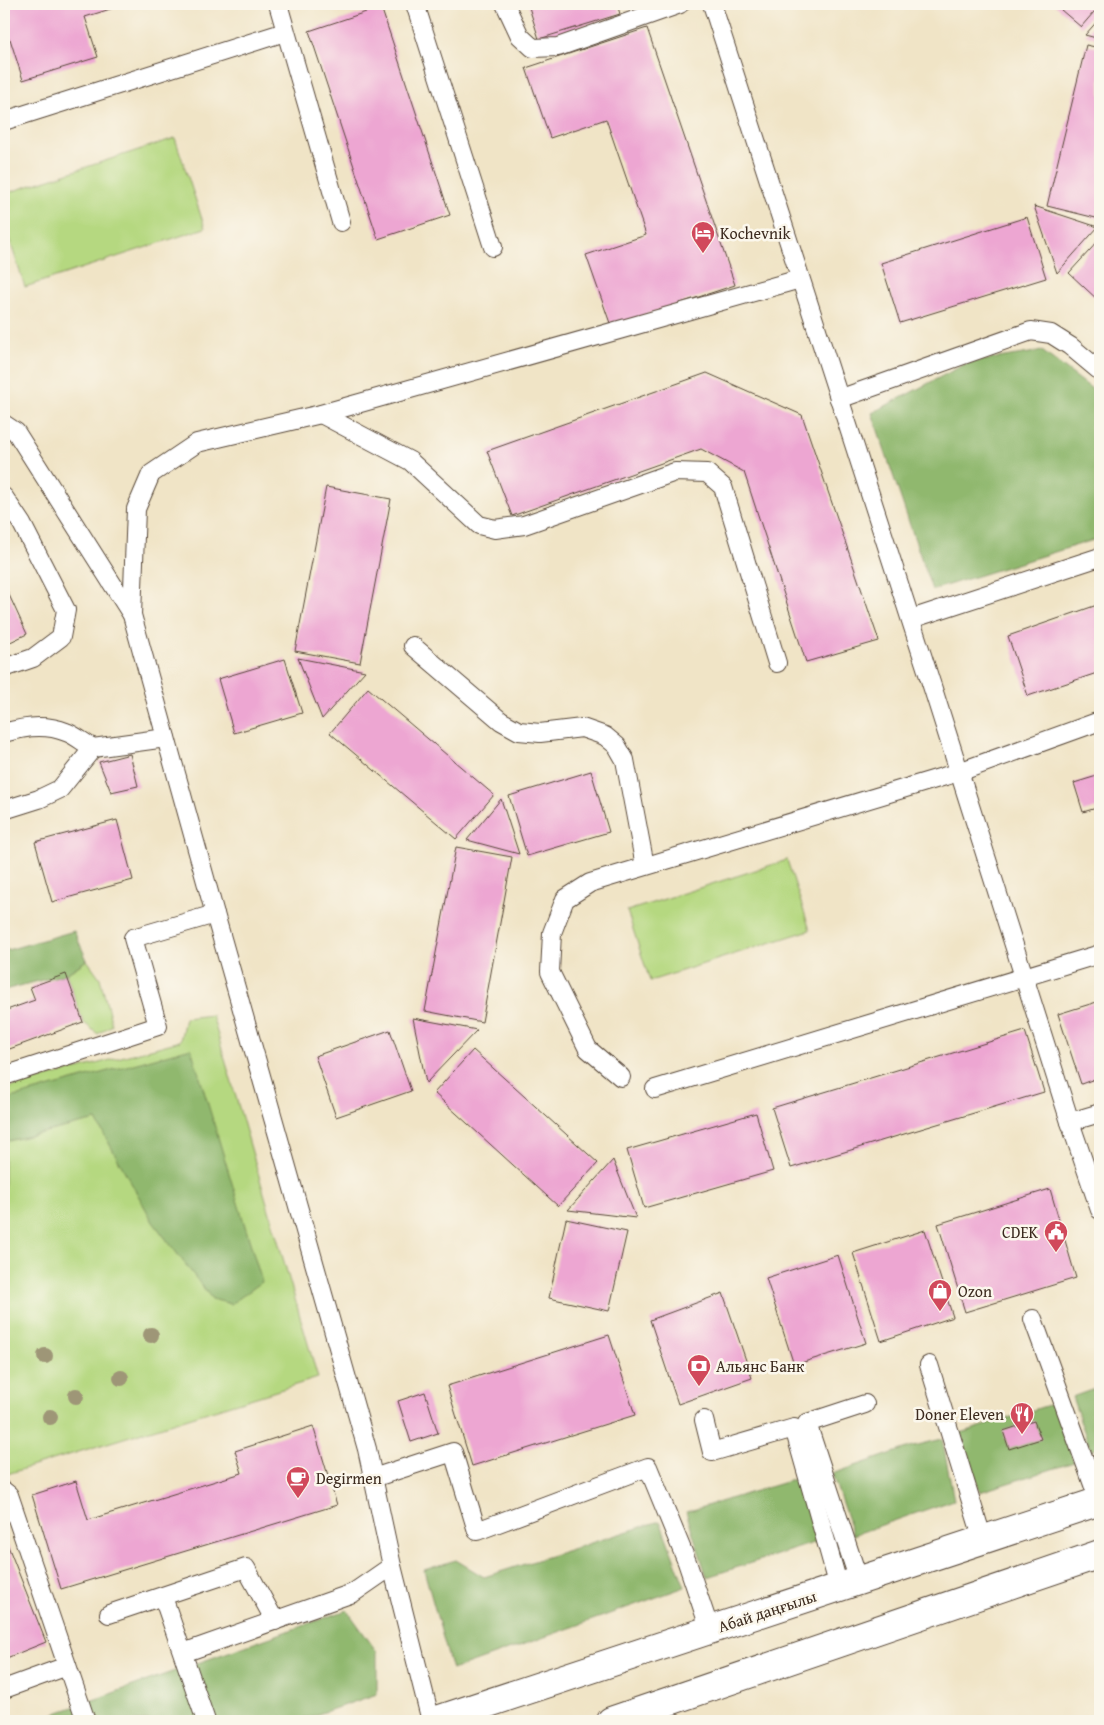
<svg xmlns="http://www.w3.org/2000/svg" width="1104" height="1725" font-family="'Gentium Book Plus',serif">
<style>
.green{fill:#b5d880;stroke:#78814f}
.forest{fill:#90b86e;stroke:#667146}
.building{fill:#eda6d2}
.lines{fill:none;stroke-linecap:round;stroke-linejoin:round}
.lane-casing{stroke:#564637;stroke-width:20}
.secondary-casing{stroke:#564637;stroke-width:30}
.lane{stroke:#fff;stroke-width:18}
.secondary{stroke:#fff;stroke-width:28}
.tree{fill:#9e9677}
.labels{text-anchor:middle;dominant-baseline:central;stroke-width:5;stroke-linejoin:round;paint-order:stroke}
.poi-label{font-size:16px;fill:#3b2a1e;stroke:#fbf7ec;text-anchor:start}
.street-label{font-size:16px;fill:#3b2a1e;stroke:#fbf7ec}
</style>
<rect width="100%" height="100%" fill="#fbf7ec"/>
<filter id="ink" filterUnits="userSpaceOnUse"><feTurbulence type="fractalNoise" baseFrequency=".02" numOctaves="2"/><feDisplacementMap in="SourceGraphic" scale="10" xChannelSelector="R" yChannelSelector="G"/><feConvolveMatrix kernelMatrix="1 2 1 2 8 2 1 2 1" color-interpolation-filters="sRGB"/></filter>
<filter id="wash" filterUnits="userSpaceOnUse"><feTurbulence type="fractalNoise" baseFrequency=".0096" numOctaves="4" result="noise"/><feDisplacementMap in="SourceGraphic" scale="20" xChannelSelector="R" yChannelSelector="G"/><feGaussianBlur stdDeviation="1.12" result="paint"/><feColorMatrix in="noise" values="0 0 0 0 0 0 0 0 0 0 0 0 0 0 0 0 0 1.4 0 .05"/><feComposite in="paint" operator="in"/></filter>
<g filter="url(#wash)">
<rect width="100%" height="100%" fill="#f0e4c6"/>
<g class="green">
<path d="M175,138l30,90 -180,59 -21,-64v-29z"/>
<path d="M787,860l23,70 -160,51 -23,-70z"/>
<path d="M87,960l13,18 12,47 -14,9 -15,-12 -17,-48z"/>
<path d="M212,1015l106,363 -314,97v-386l176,-48 5,-23z"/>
</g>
<g class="forest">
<path d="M1042,351l58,44v143l-168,52 -60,-177 95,-50z"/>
<path d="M74,931l13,29 -21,14 -62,16v-39z"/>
<path d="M191,1048l71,234 -31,22 -19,-5 -59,-77 -57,-102 -92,22v-42z"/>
<path d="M1100,1387v60l-9,4 -19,-54z"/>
<path d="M1055,1403l19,59 -94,30 -19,-59z"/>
<path d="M942,1439l12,61 -101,35 -21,-61 78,-27z"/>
<path d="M799,1478l21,63 -113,36 -21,-65z"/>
<path d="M660,1521l25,66 -233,83 -28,-100 32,-10 28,17z"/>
<path d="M347,1610l30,42v42l-79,27h-264z"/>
</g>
<g id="blocks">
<g class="building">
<path d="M4,4h122l-41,13 13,40 -75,23 -13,-41 -6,2z"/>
<path d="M528,4h89l3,10 -81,25z"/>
<path d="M1054,4h46v1l-19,22z"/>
<path d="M381,7l69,208 -72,24 -69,-208z"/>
<path d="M1100,18v21l-15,-4z"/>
<path d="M647,28l88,257 -124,41 -25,-71 60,-20 -40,-116 -56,19 -24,-70z"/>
<path d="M1086,45l14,3v171l-53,-13z"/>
<path d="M1034,206l64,21 -41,46z"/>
<path d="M1027,217l19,61 -146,45 -19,-60z"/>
<path d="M1100,239v63l-31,-29z"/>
<path d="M707,373l95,42 77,226 -73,21 -62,-190 -43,-23 -189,67 -25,-65z"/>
<path d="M326,487l65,12 -31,164 -65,-12z"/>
<path d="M4,584l23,50 -23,11z"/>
<path d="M1100,604v68l-72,24 -20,-60z"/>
<path d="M298,658l67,13 -43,48z"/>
<path d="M285,659l17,54 -68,20 -16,-54z"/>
<path d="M368,688l126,107 -38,44 -126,-106z"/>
<path d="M130,754l8,32 -27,6 -12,-30z"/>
<path d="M591,771l18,61 -82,24 -18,-60z"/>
<path d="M1100,775v32l-17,5 -9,-29z"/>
<path d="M501,799l18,55 -52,-14z"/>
<path d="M117,820l16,60 -81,22 -17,-60z"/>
<path d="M456,847l56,10 -30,165 -57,-11z"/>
<path d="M66,974l17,48 -79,29v-40l31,-11 -5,-13z"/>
<path d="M1100,1001v76l-19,7 -23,-70z"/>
<path d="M413,1018l64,12 -51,53z"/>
<path d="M390,1030l21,61 -75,26 -21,-61z"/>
<path d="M1025,1031l19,61 -253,76 -19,-60z"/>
<path d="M473,1050l125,113 -40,43 -124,-113z"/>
<path d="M756,1113l17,58 -129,37 -17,-58z"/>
<path d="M613,1160l23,58 -68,-8z"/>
<path d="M1050,1189l26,89 -111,34 -27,-88z"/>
<path d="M566,1219l61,13 -18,79 -60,-13z"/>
<path d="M925,1230l28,87 -72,24 -28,-88z"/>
<path d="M838,1255l28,88 -72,22 -28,-87z"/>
<path d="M723,1293l29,85 -74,26 -28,-84z"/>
<path d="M609,1335l26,80 -163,51 -25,-80z"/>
<path d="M425,1392l13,41 -27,9 -13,-41z"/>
<path d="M1034,1421l7,18 -32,10 -6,-18z"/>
<path d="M313,1426l24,79 -276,84 -29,-94 44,-14 12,39 154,-47 -7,-22z"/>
<path d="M8,1546l38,96 -42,17v-111z"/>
</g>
</g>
</g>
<g filter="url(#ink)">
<use href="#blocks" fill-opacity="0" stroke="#564637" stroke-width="1"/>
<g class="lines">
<g class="lane-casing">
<g id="lane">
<path d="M278,4l63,218"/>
<path d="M415,4l78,243"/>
<path d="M505,4l15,32 13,12 25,-1 122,-43"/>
<path d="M712,4l221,685 137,433 30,88"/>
<path d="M4,121l281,-89"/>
<path d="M839,399l192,-68 20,3 19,12 30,25"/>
<path d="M321,414l89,47 69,64 16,4 29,-4 151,-53 32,1 16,14 54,176"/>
<path d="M4,424l12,8 116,183 83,299 152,535 25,117 39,155"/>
<path d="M4,497l18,27 44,86 -5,27 -28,21 -29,10"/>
<path d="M132,615l4,-106 15,-35 46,-31 124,-29 479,-135"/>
<path d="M911,619l189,-62"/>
<path d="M413,646l88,75 18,10 21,2 42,-5 23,8 12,10 8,14 20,106"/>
<path d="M4,733c19,-6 43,-9 62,-1 9,3 18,11 27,16l73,-10"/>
<path d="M4,810l35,-11 21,-10 33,-41"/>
<path d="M4,1076l154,-50 -25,-88 82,-24"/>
<path d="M621,1077l-33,-28 -38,-77 2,-39 13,-34 25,-16 369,-111 141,-51"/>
<path d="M655,1089l445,-135"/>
<path d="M1070,1122l30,-9"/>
<path d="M1033,1319l66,182"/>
<path d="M929,1365l54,175"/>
<path d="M704,1420l8,32 82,-24 45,159"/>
<path d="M373,1478l80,-26 24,79 171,-64 39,95 23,68"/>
<path d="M4,1491l5,4 77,226"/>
<path d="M859,1581l-52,-158 58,-19"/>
<path d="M163,1597l43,124"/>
<path d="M109,1614l137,-46 29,53"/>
<path d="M183,1653l170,-60 39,-27"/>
<path d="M4,1689l63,-23"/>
</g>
</g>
<g class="secondary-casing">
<g id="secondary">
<path d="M434,1721l666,-220"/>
<path d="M611,1721l489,-167"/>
</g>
</g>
<use href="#lane" class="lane"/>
<use href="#secondary" class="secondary"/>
</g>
<g class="tree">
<circle cx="151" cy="1335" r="8"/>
<circle cx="45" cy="1356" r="8"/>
<circle cx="121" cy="1378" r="8"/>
<circle cx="76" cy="1396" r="8"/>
<circle cx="50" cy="1417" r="8"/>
</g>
</g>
<defs>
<g id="hotel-pin" transform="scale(1.25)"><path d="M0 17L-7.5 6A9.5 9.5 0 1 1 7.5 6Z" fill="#d1495b" stroke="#fbf7ec"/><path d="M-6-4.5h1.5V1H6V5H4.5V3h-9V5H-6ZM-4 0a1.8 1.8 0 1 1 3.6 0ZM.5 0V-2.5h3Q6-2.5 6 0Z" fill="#fff"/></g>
<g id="civic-pin" transform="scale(1.25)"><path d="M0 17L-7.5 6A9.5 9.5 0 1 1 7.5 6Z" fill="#d1495b" stroke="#fbf7ec"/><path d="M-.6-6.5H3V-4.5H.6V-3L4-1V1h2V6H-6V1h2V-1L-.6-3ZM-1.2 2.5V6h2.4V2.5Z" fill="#fff"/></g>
<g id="shop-pin" transform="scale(1.25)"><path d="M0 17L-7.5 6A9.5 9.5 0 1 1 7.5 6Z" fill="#d1495b" stroke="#fbf7ec"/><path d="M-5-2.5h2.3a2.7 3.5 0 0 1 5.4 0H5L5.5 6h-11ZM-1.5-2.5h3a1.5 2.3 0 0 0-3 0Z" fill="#fff"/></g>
<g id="bank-pin" transform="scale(1.25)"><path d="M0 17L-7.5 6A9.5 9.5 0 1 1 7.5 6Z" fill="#d1495b" stroke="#fbf7ec"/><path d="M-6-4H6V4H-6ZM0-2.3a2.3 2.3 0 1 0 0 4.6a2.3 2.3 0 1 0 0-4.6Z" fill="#fff"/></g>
<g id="restaurant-pin" transform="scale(1.25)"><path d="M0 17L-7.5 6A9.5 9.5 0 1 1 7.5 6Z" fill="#d1495b" stroke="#fbf7ec"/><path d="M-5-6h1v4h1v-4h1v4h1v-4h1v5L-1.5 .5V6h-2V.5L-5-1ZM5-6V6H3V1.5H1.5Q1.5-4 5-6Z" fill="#fff"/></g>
<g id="cafe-pin" transform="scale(1.25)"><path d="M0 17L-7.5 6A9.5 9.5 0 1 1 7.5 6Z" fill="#d1495b" stroke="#fbf7ec"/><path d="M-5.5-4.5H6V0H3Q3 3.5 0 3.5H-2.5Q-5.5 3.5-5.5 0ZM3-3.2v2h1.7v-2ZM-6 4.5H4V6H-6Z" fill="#fff"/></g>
</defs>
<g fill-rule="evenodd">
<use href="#hotel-pin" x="703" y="233"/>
<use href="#civic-pin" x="1056" y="1232"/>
<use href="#shop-pin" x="940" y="1291"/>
<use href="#bank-pin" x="699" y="1366"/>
<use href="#restaurant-pin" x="1022" y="1414"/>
<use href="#cafe-pin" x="298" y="1478"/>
</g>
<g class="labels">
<g class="poi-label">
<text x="720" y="233">Kochevnik</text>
<text x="1038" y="1232" text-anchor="end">CDEK</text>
<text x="958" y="1291">Ozon</text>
<text x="716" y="1366">Альянс Банк</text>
<text x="1004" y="1414" text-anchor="end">Doner Eleven</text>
<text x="316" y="1478">Degirmen</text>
</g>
<g class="street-label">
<text transform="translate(767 1611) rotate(-18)">Абай даңғылы</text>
</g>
</g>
<rect width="1104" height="1725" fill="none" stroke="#fbf7ec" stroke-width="20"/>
</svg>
